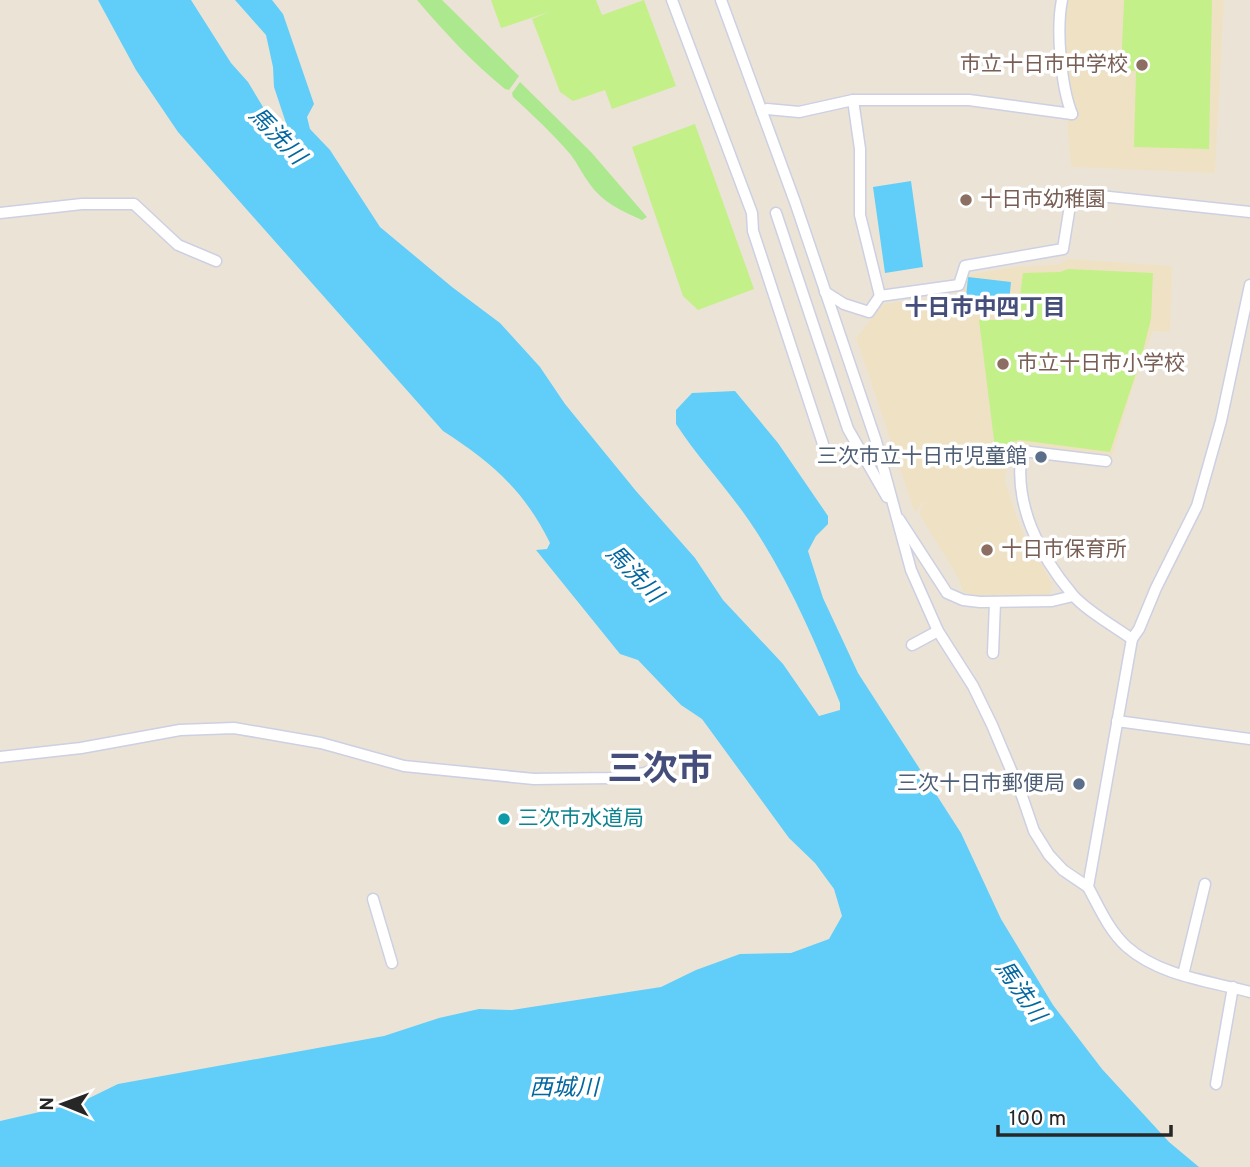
<svg xmlns="http://www.w3.org/2000/svg" width="1250" height="1167" font-family="Overpass,'Noto Sans JP',sans-serif">
<style>
.education{fill:#efe2c4}
.green{fill:#ace88e}
.pitch{fill:#c3f089}
.water{fill:#60cef8}
.lines{fill:none;stroke-linecap:round;stroke-linejoin:round}
.minor-casing{stroke:#ccd0e2;stroke-width:13}
.minor{stroke:#fff;stroke-width:10}
.education-dot{fill:#8d6e63;stroke:#fff;stroke-width:2.5}
.service-dot{fill:#5c6f8a;stroke:#fff;stroke-width:2.5}
.culture-dot{fill:#0f9aa8;stroke:#fff;stroke-width:2.5}
.labels{text-anchor:middle;dominant-baseline:central;stroke-width:7;stroke-linejoin:round;paint-order:stroke}
.education-label{font-size:21px;fill:#785e54;stroke:#fff;text-anchor:start}
.service-label{font-size:21px;fill:#4e5e75;stroke:#fff;text-anchor:end}
.culture-label{font-size:21px;fill:#0d838f;stroke:#fff;text-anchor:start}
.water-label{font-size:23px;font-style:italic;fill:#0368a0;stroke:#fff}
.neighbourhood-label{font-size:23px;font-weight:bold;fill:#454e7b;stroke:#fff}
.town-label{font-size:35px;font-weight:bold;fill:#454e7b;stroke:#fff}
</style>
<rect width="100%" height="100%" fill="#ece3d7"/>
<g class="education">
<path d="M1067,0h157l-9,173 -144,-6 -11,-135z"/>
<path d="M1067,259l105,7 -2,66 -17,-1 -21,59 -21,71 -101,-11 -5,31 16,48 31,54 -2,13 -76,-1 -11,-3 -5,-15 -39,-63 5,-14 -9,13 -59,-175 27,-34 74,-9 3,-19 55,-9 45,-3z"/>
</g>
<g class="green">
<path d="M417,0h25l77,76 -10,14 -4,-1c-33,-27 -61,-57 -88,-89z"/>
<path d="M520,82l71,70 56,65 -5,3c-21,-9 -40,-18 -53,-37 -7,-9 -11,-19 -18,-28 -18,-21 -37,-39 -58,-58l-1,-4z"/>
</g>
<g class="pitch">
<path d="M491,0h105l6,15 42,-15 32,86 -64,23 -7,-19 -32,11 -13,-9 -28,-73 17,-7 -48,16z"/>
<path d="M1124,0h88l-3,149 -75,-2 2,-76 -15,-1z"/>
<path d="M695,124l59,165 -56,21 -15,-14 -51,-149z"/>
<path d="M1068,269l85,4 -2,46 -9,36 -32,97 -91,-12 -24,8 -16,-128h38l6,-47 37,-1z"/>
</g>
<g class="water">
<path d="M98,0h93l40,63 17,19 18,30 21,14 -13,-39 -1,-20 -7,-32 -31,-35h37l11,14 31,90 -7,13 3,12 20,21 50,77 72,60 48,36 40,44 25,37 71,87 59,67 28,42 60,64 36,52 21,-6v-7c-25,-62 -52,-125 -90,-181 -23,-34 -52,-64 -74,-98v-14l16,-17 43,-2 43,52 50,73v8l-12,12 -8,15 15,47 35,75 103,160 40,86 52,86 49,64 67,73 30,25h-1199v-46l79,-18 39,-19 266,-48 55,-18 40,-9 33,1 149,-23 35,-17 44,-16 51,-1 38,-14 13,-23 -8,-27 -19,-26 -26,-25 -87,-119 -21,-14 -43,-45 -18,-6 -84,-104 11,-1 3,-6c-26,-53 -59,-81 -107,-112l-265,-299 -42,-62z"/>
<path d="M911,181l12,86 -38,6 -12,-86z"/>
<path d="M968,277l43,5 -2,21 -43,-5z"/>
</g>
<g class="lines">
<g class="minor-casing">
<g id="minor">
<path d="M672,0l80,213 1,18 70,213"/>
<path d="M721,0l74,202 81,239 35,129 27,61 35,55 19,39 30,71 12,35 15,24 14,15 25,17"/>
<path d="M1062,0c-6,30 -1,86 10,114"/>
<path d="M853,100l7,49v66l20,81"/>
<path d="M762,112l5,-3 32,3 54,-12h116l103,14"/>
<path d="M0,213l82,-9h52l44,41 38,16"/>
<path d="M776,213l72,216 39,68"/>
<path d="M1250,285l-29,136 -24,85 -41,82 -17,41 -7,10 -44,248c11,20 21,44 39,60 33,29 82,34 123,45"/>
<path d="M825,292l19,12 25,8 11,-16 79,-11 6,-19 98,-17 9,-56 178,19"/>
<path d="M1106,461l-84,-10c-9,52 17,104 50,143 12,15 43,33 60,45"/>
<path d="M899,519l48,74 16,7 17,2 72,-1 21,-5"/>
<path d="M912,645l26,-14"/>
<path d="M993,653l2,-51"/>
<path d="M1117,721l133,18"/>
<path d="M0,757l81,-9 99,-18 54,-2 87,15 83,23 130,13 77,-1 34,-5 8,-4"/>
<path d="M373,899l19,64"/>
<path d="M1183,975l22,-91"/>
<path d="M1216,1084l17,-97"/>
</g>
</g>
<use href="#minor" class="minor"/>
</g>
<g class="education-dot">
<circle cx="1142" cy="65" r="7"/>
<circle cx="966" cy="200" r="7"/>
<circle cx="1003" cy="364" r="7"/>
<circle cx="987" cy="550" r="7"/>
</g>
<g class="service-dot">
<circle cx="1041" cy="457" r="7"/>
<circle cx="1079" cy="784" r="7"/>
</g>
<circle class="culture-dot" cx="504" cy="819" r="7"/>
<g class="labels">
<g class="education-label">
<text x="1128" y="65" text-anchor="end">市立十日市中学校</text>
<text x="980" y="200">十日市幼稚園</text>
<text x="1017" y="364">市立十日市小学校</text>
<text x="1001" y="550">十日市保育所</text>
</g>
<g class="service-label">
<text x="1027" y="457">三次市立十日市児童館</text>
<text x="1065" y="784">三次十日市郵便局</text>
</g>
<g class="culture-label">
<text x="518" y="819">三次市水道局</text>
</g>
<g class="water-label">
<text transform="translate(276 137) rotate(46)">馬洗川</text>
<text transform="translate(633 575) rotate(46)">馬洗川</text>
<text transform="translate(1019 992) rotate(55)">馬洗川</text>
<text x="564" y="1089">西城川</text>
</g>
<g class="neighbourhood-label">
<text x="985" y="309">十日市中四丁目</text>
</g>
<g class="town-label">
<text x="660" y="771">三次市</text>
</g>
</g>
<g transform="translate(63 1104) rotate(271)" stroke="#ffffff" stroke-width="5" paint-order="stroke">
<path d="M0-5L12 26L0 18L-12 26Z" fill="#272727"/>
<text y="-10" font-size="19" font-weight="bold" text-anchor="middle" fill="#272727">N</text>
</g>
<path d="M998 1125v10h173v-10" fill="none" stroke="#272727" stroke-width="3.5"/>
<text x="1009" y="1125" font-size="21" fill="#272727" stroke="#ffffff" stroke-width="5" paint-order="stroke">100 m</text>
</svg>
